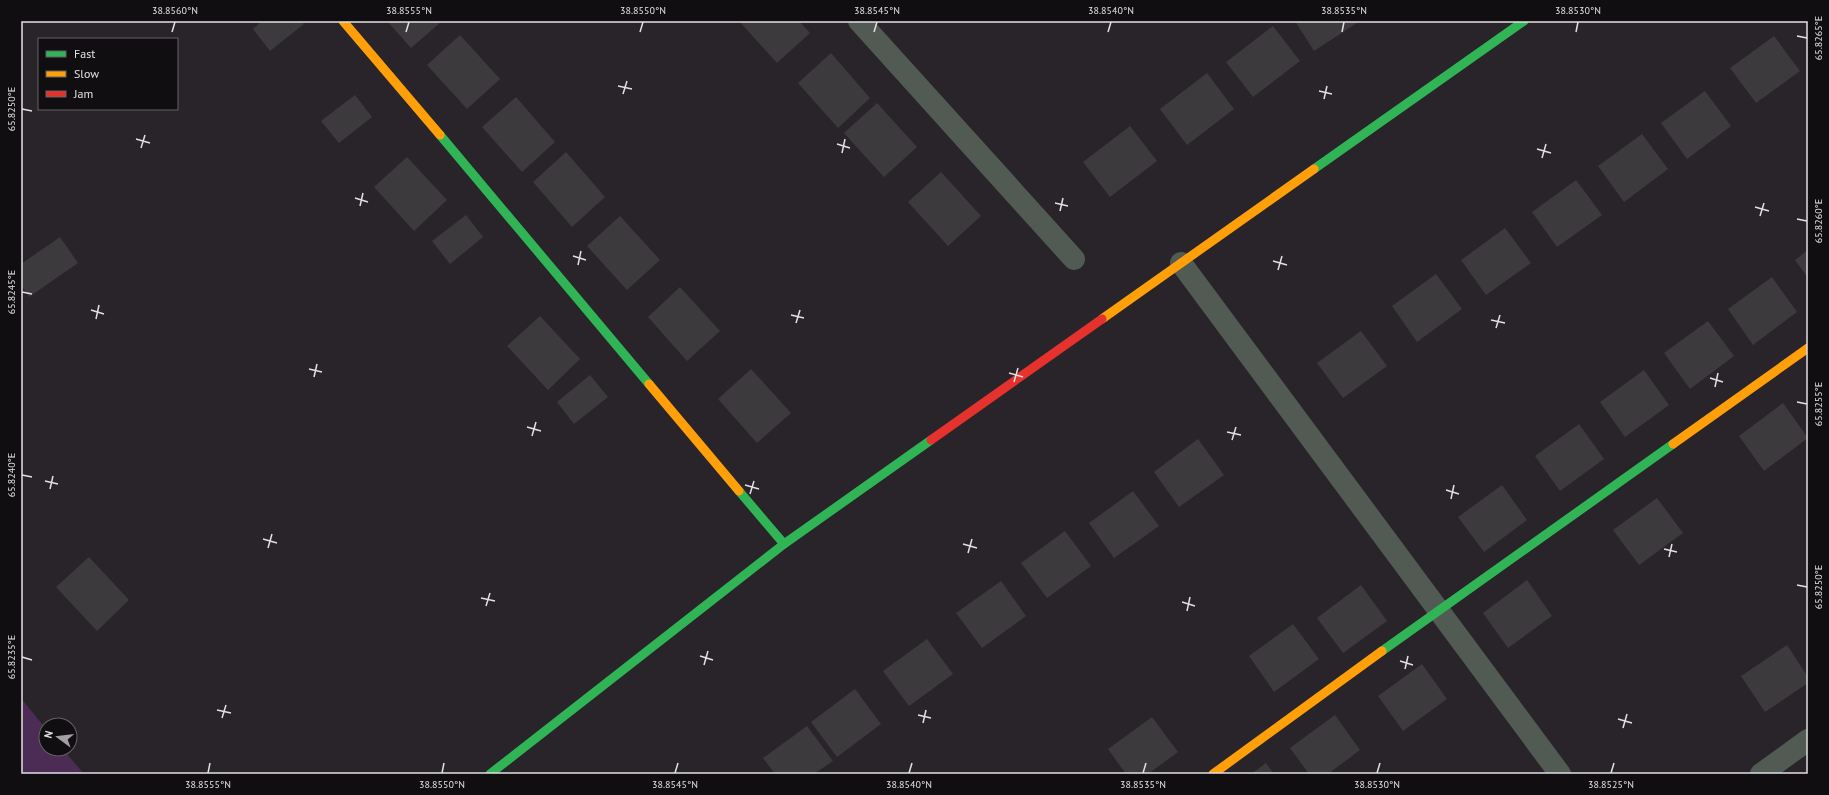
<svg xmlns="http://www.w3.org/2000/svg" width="1829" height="795" font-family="'PT Sans',sans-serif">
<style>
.green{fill:#4c2b54}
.building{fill:#3d3a3e}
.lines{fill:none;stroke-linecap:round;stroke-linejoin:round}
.street{stroke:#525a54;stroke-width:22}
.fast{stroke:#30b455;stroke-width:9}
.slow{stroke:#ff9f0a;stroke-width:9}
.jam{stroke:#e5322d;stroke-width:9}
.ticks{fill:none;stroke:#e3e0e4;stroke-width:1.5}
.neatline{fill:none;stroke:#e3e0e4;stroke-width:1.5}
.ticks-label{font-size:10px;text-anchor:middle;fill:#e3e0e4}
</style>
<rect width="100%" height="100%" fill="#282429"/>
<path class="green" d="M21,698l25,31v20h17l21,25h-63z"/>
<g class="building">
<path d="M262,21h39l3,3 -34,27 -17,-22z"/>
<path d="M387,21h55l-31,27z"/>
<path d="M739,21h60l11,12 -33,30z"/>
<path d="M1295,21h65l-46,30z"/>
<path d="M1273,26l27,35 -47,36 -27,-35z"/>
<path d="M460,35l40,44 -33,30 -40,-44z"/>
<path d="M1774,36l26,35 -44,32 -26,-35z"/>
<path d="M831,53l39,45 -32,30 -40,-45z"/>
<path d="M1207,73l27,36 -47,36 -27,-36z"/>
<path d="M1705,91l26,35 -44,33 -26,-36z"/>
<path d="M355,95l17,22 -33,26 -18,-22z"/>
<path d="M516,97l39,45 -33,30 -40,-45z"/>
<path d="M877,103l40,44 -33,30 -40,-44z"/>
<path d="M1130,126l27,35 -47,36 -27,-35z"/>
<path d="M1642,134l26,35 -44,33 -26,-36z"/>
<path d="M566,152l39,45 -33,30 -39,-45z"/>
<path d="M407,157l40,43 -33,31 -40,-44z"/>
<path d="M941,172l40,44 -33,30 -40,-44z"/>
<path d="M1576,180l26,35 -45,32 -25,-35z"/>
<path d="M466,215l17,22 -33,27 -18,-23z"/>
<path d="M620,216l40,44 -33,30 -40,-44z"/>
<path d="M1505,228l26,35 -45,32 -25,-35z"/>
<path d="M60,237l18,26 -49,34 -8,-12v-21z"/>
<path d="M1808,250v28l-13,-18z"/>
<path d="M1436,274l26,35 -45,33 -25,-36z"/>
<path d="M1772,277l25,35 -44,33 -25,-36z"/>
<path d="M680,287l40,44 -33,30 -39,-44z"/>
<path d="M540,316l40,43 -32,31 -41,-44z"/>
<path d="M1708,321l26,35 -44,33 -26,-36z"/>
<path d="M1361,331l26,35 -44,32 -26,-35z"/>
<path d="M751,369l40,44 -34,30 -39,-44z"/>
<path d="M1644,370l25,35 -44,32 -25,-35z"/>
<path d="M590,375l18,22 -34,27 -17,-22z"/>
<path d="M1783,403l25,35 -44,33 -25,-35z"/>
<path d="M1579,424l25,35 -44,32 -25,-35z"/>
<path d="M1198,439l26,36 -45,32 -25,-35z"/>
<path d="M1502,485l25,35 -43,32 -26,-35z"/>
<path d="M1133,491l26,35 -45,32 -25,-35z"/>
<path d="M1657,498l26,35 -44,32 -26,-35z"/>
<path d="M1065,531l26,35 -44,32 -26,-35z"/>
<path d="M89,557l40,43 -32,31 -41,-44z"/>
<path d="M1527,580l25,36 -44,32 -25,-35z"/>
<path d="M1001,581l25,35 -44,32 -26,-35z"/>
<path d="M1361,585l26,36 -44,32 -26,-35z"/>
<path d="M1293,624l26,35 -45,33 -25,-36z"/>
<path d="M927,639l26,35 -44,32 -26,-35z"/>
<path d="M1787,645l21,32v6l-43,29 -24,-36z"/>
<path d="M1422,664l25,35 -44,32 -25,-35z"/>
<path d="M855,689l26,35 -44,33 -26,-35z"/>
<path d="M1335,715l25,35 -32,24h-19l-19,-26z"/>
<path d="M1152,717l26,35 -30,22h-22l-18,-25z"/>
<path d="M807,726l26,35 -19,13h-39l-12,-16z"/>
<path d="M1266,763l8,11h-23z"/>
</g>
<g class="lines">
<g class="street">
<path d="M859,21l215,238"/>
<path d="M1181,263l379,511"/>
<path d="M1761,774l47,-34"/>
</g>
<g class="fast">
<path d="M440,135l209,249"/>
<path d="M1314,169l210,-148"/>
<path d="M739,491l45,53"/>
<path d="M1382,651l291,-207"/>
<path d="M490,774l294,-230 147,-104"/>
</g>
<g class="slow">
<path d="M343,21l97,114"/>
<path d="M1102,319l212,-150"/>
<path d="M649,384l90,107"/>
<path d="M1673,444l135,-96"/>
<path d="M1213,774l169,-123"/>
</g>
<path class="jam" d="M931,440l171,-121"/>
</g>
<path class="ticks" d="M172,32l3,-10M406,32l3,-10M640,32l3,-10M874,32l3,-10M1108,32l3,-10M1342,32l2,-10M1576,32l2,-10M1797,36l10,2M618,86l14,3M1319,91l13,3M623,94l4,-13M1324,99l3,-13M22,109l10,2M136,139l14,4M837,144l13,4M141,148l4,-13M1537,149l14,4M842,153l3,-14M1542,158l4,-14M355,198l13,4M1055,203l13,3M360,206l3,-13M1755,207l14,4M1060,211l3,-13M1760,216l4,-13M1797,219l10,2M573,256l13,4M1273,261l14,4M578,265l3,-14M1278,270l4,-14M22,292l10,2M91,310l13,4M791,315l13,3M96,319l3,-14M1491,320l14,3M796,323l4,-13M1496,328l4,-13M309,369l13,3M1009,373l14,4M314,377l3,-13M1710,378l13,4M1014,382l4,-14M1715,387l3,-14M1797,402l10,2M527,427l14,4M1227,432l14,3M532,436l4,-14M1232,440l4,-13M22,475l10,2M45,481l13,3M745,485l14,4M50,489l3,-13M1446,490l13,4M750,494l4,-13M1451,499l3,-14M263,539l14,4M963,544l14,4M268,548l4,-14M1664,549l13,3M968,553l4,-14M1669,557l3,-13M1797,585l10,2M481,598l14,3M1182,602l13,4M486,606l4,-13M1187,611l3,-14M700,656l13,4M22,657l10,3M1400,661l13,4M704,665l4,-14M1405,669l3,-13M217,710l14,3M918,715l13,3M222,718l4,-13M1618,719l14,4M923,723l3,-13M1623,728l4,-14M208,773l2,-10M442,773l2,-10M675,773l3,-10M909,773l3,-10M1143,773l3,-10M1377,773l3,-10M1611,773l3,-10"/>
<rect width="1829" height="795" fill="none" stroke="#100e10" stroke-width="44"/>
<rect x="38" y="38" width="140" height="72" fill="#100e10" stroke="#646265"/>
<rect x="46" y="51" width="20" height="6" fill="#30b455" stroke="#646265"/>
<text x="74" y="58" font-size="12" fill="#e3e0e4">Fast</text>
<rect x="46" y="71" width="20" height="6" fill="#ff9f0a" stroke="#646265"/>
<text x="74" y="78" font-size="12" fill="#e3e0e4">Slow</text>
<rect x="46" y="91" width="20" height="6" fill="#e5322d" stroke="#646265"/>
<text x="74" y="98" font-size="12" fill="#e3e0e4">Jam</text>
<g transform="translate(58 737) rotate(285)"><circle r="19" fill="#100e10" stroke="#646265"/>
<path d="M0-3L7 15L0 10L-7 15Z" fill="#a29ea3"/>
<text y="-6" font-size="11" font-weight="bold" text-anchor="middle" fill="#e3e0e4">N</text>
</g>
<rect x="22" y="22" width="1785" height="751" class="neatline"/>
<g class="ticks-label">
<text x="175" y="14">38.8560°N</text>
<text x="409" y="14">38.8555°N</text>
<text x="643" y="14">38.8550°N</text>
<text x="877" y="14">38.8545°N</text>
<text x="1111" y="14">38.8540°N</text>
<text x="1344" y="14">38.8535°N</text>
<text x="1578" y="14">38.8530°N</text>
<text transform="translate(1818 38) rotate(-90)" y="4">65.8265°E</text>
<text transform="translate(11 109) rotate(-90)" y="4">65.8250°E</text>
<text transform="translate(1818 221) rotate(-90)" y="4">65.8260°E</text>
<text transform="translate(11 292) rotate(-90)" y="4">65.8245°E</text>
<text transform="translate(1818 404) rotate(-90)" y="4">65.8255°E</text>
<text transform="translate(11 475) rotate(-90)" y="4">65.8240°E</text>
<text transform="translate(1818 587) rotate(-90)" y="4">65.8250°E</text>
<text transform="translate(11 657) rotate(-90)" y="4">65.8235°E</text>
<text x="208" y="788">38.8555°N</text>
<text x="442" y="788">38.8550°N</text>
<text x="675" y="788">38.8545°N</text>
<text x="909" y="788">38.8540°N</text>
<text x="1143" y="788">38.8535°N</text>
<text x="1377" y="788">38.8530°N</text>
<text x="1611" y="788">38.8525°N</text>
</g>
</svg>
